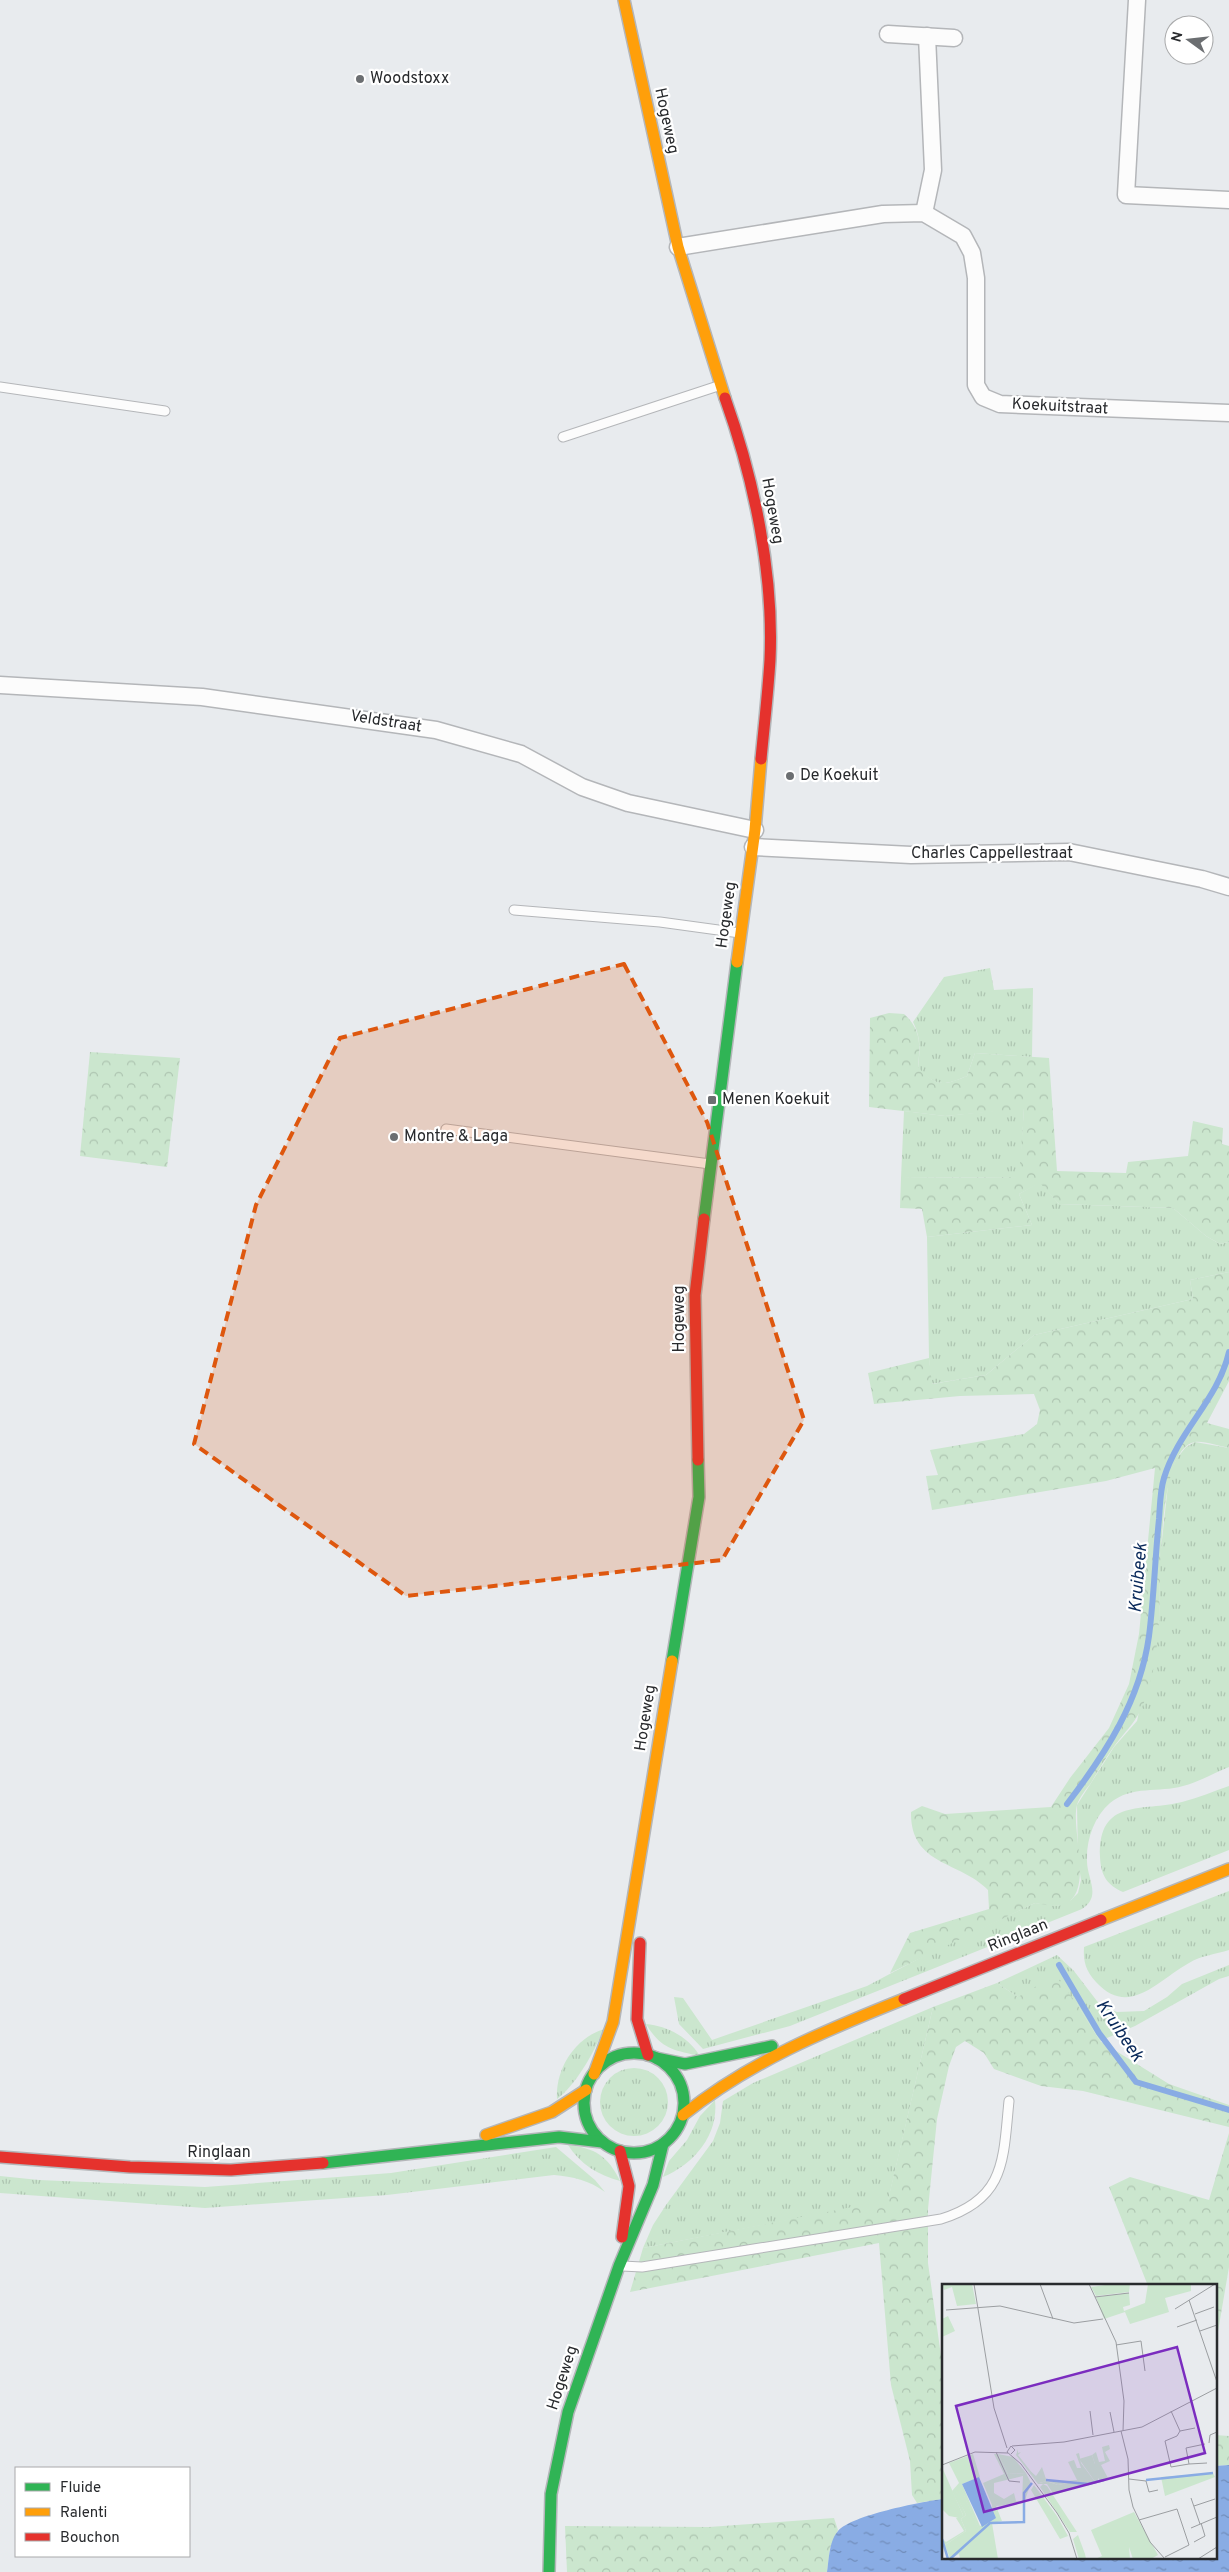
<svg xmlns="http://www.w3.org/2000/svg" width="1229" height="2572" font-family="Overpass,sans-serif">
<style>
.grass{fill:url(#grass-tufts)}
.forest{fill:url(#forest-crowns)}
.water{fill:url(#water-ripples)}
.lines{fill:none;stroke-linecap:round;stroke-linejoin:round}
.stream{stroke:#89ace4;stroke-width:6}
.lane-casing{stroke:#b4b6b9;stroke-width:11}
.street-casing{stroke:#b4b6b9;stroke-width:19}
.fast-casing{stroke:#b4b6b9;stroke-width:14}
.slow-casing{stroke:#b4b6b9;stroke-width:14}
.jam-casing{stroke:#b4b6b9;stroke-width:14}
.lane{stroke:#fcfcfc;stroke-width:9}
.street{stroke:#fcfcfc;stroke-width:16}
.fast{stroke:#30b455;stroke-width:11}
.slow{stroke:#ff9f0a;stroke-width:11}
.jam{stroke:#e5322d;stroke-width:11}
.marked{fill:#de570e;fill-opacity:0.2;stroke:#de570e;stroke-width:4;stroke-dasharray:10 6;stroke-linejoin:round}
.poi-dot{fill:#6b6e71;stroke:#fff;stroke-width:2}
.labels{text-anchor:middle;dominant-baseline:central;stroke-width:4.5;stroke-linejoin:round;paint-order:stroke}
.poi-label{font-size:16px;fill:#282a2d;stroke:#fff;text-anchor:start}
.street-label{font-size:16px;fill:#282a2d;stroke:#fff}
.water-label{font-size:18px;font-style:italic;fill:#09295a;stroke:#fff}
.inset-river{fill:none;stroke:#89ace4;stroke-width:2.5}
.inset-road{fill:none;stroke:#9b9ea1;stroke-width:1}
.view{fill:#7b2cbf;fill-opacity:0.15;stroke:#7b2cbf;stroke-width:2.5}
.inset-edge{fill:none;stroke:#282a2d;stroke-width:2.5}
</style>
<defs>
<pattern id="grass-tufts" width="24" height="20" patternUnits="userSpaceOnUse" patternTransform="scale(1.25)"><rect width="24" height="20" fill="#cbe6ce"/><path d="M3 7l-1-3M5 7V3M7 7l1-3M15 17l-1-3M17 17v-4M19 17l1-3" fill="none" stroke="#aec5b1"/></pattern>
<pattern id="forest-crowns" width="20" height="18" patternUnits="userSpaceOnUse" patternTransform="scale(1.25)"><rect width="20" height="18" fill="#cbe6ce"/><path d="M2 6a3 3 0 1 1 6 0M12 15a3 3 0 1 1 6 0" fill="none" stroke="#aec5b1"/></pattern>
<pattern id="water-ripples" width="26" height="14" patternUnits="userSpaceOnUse" patternTransform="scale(1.25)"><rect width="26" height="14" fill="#89ace4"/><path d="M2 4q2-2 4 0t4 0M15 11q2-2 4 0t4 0" fill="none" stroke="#708cb9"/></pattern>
</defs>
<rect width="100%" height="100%" fill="#e8ebee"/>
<g class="grass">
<path d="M990,968l4,22 39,-2 -1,69 -57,-4 -8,23c-24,10 -31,11 -49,-8 2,-18 3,-30 -5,-46l31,-45z"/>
<path d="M1024,1108l-4,69 -119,1 3,-67 41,5z"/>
<path d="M1040,1182l19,22 114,4 33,28 14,8 9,-2v30l-39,8 3,19 -159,36 -48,40 -55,9 -2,-26 -2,-121 105,-12 -13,-31z"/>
<path d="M1195,1442l34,6v319c-15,6 -30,15 -46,19 -24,7 -51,-1 -73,17 -16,14 -24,37 -23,58 0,18 15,35 -5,48l-292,117 -87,23 -24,-25 -5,-27 9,1 29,42 155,-54 70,-37 98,-46 23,3 13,-6 7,-7 3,-13 -3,-20 -1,-55 37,-58 23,-26 22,-99 1,-64 9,-82 8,-18 9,-11z"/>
<path d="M1229,1786v64l-106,42c-16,-7 -22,-16 -23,-35 -2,-60 43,-45 82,-55 16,-4 32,-11 47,-16z"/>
<path d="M1229,1891v59c-13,4 -29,6 -40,13 -32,18 -60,55 -93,19 -10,-11 -13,-20 -12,-35z"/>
<path d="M1057,1955l17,16 26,34 17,7 27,-1 23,-14 15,-13 47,-19v11l-10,3 -84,47 -35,15 -23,-37 -59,-7 -21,-14z"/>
<path d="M933,2007l-45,194 -245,47 10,-23 13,-20 47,-64 7,-18 3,-22 30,-18z"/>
<path d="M646,2024c22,2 42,13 54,32 -27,-6 -39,-7 -54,-32z"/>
<path d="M604,2029c-10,23 -28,56 -47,70 -2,-30 18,-61 47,-70z"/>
<circle cx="634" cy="2102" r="34"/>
<path d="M715,2100c4,35 -21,64 -52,77l6,-16 18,-21 13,-24z"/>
<path d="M568,2145c27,3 40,11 52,36 -22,-6 -40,-17 -52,-36z"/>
<path d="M556,2147l39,33 10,12c-16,-12 -32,-15 -51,-17l-167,20 -182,13 -205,-15v-17l39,4 166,7 186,-14z"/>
</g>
<g class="forest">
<path d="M889,1013l15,1c18,16 16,32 14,53 18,20 25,19 49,9l8,-23 74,5 8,113 69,2 2,-11 60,-6 5,-35 30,7 -1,16 7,2v96l-9,2 -14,-8 -33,-28 -114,-4 -19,-21 -21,11 13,31 -105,12 -5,-28 -22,-1 1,-30 118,-1 5,-68 -79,7 -76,-9 1,-89z"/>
<path d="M90,1052l90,6 -13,109 -87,-11z"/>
<path d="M1229,1272v109l-22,42 22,6v19c-10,-2 -24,-7 -34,-6 -39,6 -34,147 -36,178 -1,21 -5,54 -12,74 -9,28 -18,32 -34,54 -8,11 -15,23 -22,35 -5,6 -12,15 -14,22 -7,27 21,96 -20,101 -7,0 -15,-2 -22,-3l-145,70 20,-40 79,-24 -1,-19c-28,-29 -78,-24 -77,-78l11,-6 23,8 106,-7 19,-29 39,-50 20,-44 10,-50 16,-166 -49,13 -174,29 -6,-34 12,-1 -8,-25 94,-16 13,-10 3,-14 -6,-16 -74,2 -86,8 -6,-31 61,-15 3,26 54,-9 48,-40 159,-36 -3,-19z"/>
<path d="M1055,1975l22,29 23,37 69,43 60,21v22l-146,-36 -42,-5 -47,-17 -10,-16 -19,-12 -9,6 -7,19 -12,53 -9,90v54l15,107v129l-26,4 -5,-8 -2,-34 -19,-76 -12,-142 -249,49 13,-44 245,-48 45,-193 64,-24 21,14z"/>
<path d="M1229,2133v134l-14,82v-63h-67l-39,-99 21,-10 79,23z"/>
<path d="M1215,2435l14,1v29l-14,1z"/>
<path d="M834,2518l4,12 -8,18 -3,24h-260l-2,-46 144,1z"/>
</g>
<path class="water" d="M1229,2465v107h-402c2,-13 2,-31 11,-41 14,-16 83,-29 105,-32v59h272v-92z"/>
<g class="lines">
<g class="stream">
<path d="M1067,1804c39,-51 73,-103 82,-168 5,-39 6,-78 10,-117 1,-13 1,-28 5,-41 14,-47 54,-78 65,-126"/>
<path d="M1059,1965l40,68 37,49 93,28"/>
</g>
<g class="lane-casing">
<g id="lane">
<path d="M0,387l165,24"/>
<path d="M563,437l158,-52"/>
<path d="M514,910l146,12 80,11"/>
<path d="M446,1129l264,35"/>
<path d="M622,2266l20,1 299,-48c65,-20 62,-59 68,-118"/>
</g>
</g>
<g class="street-casing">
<g id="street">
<path d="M1137,0l-11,195 103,5"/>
<path d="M888,34l66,4"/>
<path d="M924,213l9,-43 -6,-134"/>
<path d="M678,247l205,-33 41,-1 39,23 9,17 4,25v107l7,12 17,7 229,9"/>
<path d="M0,685l202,12 234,33 85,24 61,33 46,16 127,27"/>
<path d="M753,847l158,8 158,-3 133,27 27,8"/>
</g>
</g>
<g class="fast-casing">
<g id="fast">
<path d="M704,1219l33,-257"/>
<path d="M672,1661l27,-164 -1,-37"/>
<circle cx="634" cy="2103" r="50"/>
<path d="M656,2058l29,6 87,-18"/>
<path d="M323,2163l236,-26 43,5"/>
<path d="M549,2572l2,-78 17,-82 51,-146 34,-81 10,-41"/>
</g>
</g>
<g class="slow-casing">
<g id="slow">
<path d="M624,0l54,247 47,151"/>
<path d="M737,962l18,-132 6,-71"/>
<path d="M1101,1920l128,-51"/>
<path d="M594,2074l19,-52 59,-361"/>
<path d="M683,2115c68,-54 141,-84 221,-116"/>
<path d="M486,2135l66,-23 34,-22"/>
</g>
</g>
<g class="jam-casing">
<g id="jam">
<path d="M725,398c29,81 49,176 45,262 -2,33 -6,67 -9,99"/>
<path d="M698,1460l-3,-165 9,-76"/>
<path d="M640,1943l-3,76 11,36"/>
<path d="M904,1999l197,-79"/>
<path d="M620,2151l9,35 -7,51"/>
<path d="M0,2157l130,10 101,3 92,-7"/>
</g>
</g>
<use href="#lane" class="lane"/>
<use href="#street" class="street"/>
<use href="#fast" class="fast"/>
<use href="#slow" class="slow"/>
<use href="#jam" class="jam"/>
</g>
<path class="marked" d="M624,964l83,158 97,298 -82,140 -316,36 -212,-152 62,-239 84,-167z"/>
<g class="poi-dot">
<circle cx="360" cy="79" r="5"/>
<circle cx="790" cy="776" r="5"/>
<rect x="707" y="1095" width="10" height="10" rx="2.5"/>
<circle cx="394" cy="1137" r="5"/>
</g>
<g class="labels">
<g class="poi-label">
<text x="370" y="79">Woodstoxx</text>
<text x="800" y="776">De Koekuit</text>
<text x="722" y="1100">Menen Koekuit</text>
<text x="404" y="1137">Montre &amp; Laga</text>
</g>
<g class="street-label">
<text transform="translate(666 121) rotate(78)">Hogeweg</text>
<text transform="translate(1060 407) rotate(3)">Koekuitstraat</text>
<text transform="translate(772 511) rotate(80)">Hogeweg</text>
<text transform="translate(386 722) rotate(9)">Veldstraat</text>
<text x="992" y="854">Charles Cappellestraat</text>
<text transform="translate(727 915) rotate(-82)">Hogeweg</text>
<text transform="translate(680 1319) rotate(-90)">Hogeweg</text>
<text transform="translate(646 1718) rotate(-81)">Hogeweg</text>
<text transform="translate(1018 1936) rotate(-22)">Ringlaan</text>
<text x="219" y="2153">Ringlaan</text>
<text transform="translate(563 2378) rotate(-72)">Hogeweg</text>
</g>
<g class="water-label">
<text transform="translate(1139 1578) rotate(-85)">Kruibeek</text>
<text transform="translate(1119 2031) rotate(56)">Kruibeek</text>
</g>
</g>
<g transform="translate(942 2284)">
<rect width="275" height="275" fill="#e8ebee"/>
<path d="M0,0h30l4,20 -19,2 -5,-19 -8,3zM170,0h18l-1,8 -33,4 -5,-9zM206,0h43v7l-26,7 4,14 -39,12 -5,-12 -21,7 -8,-22 33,-4 1,12 -7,2 1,4 21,-8zM6,32l7,15 -13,6v-18zM76,165v4l3,-1 -3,3 22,28 6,-2 12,4 19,-4 4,5 -27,9 -7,-11h-9l-22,-29zM56,170l15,3 13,16 -18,1zM150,171l3,9h4l1,12 -4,7 -17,-24zM0,183l21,48 -3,3 -11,-2 -7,-7zM271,189l2,4 -50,19 -4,-19zM101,200l4,2 30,46h-7l-30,-45zM92,201l23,31 11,20 -8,3 -29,-49zM20,206l18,42 12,-9 6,36h-38l-1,-5 -9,5 -5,-14 21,-14 -5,-12 5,-4 -11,-22zM192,228l24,43 -7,4h-18l-4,-12 1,12h-35l7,-3 -11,-26zM136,251l7,19 1,5h-7l-6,-20z" fill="#cbe6ce"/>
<path d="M167,161l1,4 -5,3 5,9 -9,4 7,13 -9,4v-18h-4l-3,-9 4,-3 3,10 6,-1 -3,-14zM137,169l2,10 15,20 -15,3 -4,-5 -19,4 -11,-4 -8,2 -11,-14 8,7 6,-9 4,12 8,3 23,-2 -9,-18 6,-2 3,8h4l-5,-14zM31,170l7,23 -18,7 18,42 13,-6 -1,-15 -9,-22 21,-9 -10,-20h4l10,20 18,-1 5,10 -7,20 -28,3 6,15 -10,2 -12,10 -18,-42 -6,2 10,22 -5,4 5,12 -21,14 -2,-6 3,3 18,-11 -8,-13 7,-3 -11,-24 7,-8 -10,-20zM81,192l-1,26 -6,-1 -2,-8 -10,6 -10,-6v-10z" fill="#cbe6ce" fill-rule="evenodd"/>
<path d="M37,193l17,41 -14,9 -20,-43z" fill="#89ace4"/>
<path class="inset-river" d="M104,196l42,4 16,-4M204,196l67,-7M0,255l6,20M8,275l40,-36 34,-1v-29l8,-10"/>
<path class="inset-road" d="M32,0l20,124 13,40M98,0l13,35M147,0l27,58 8,59 -1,30M153,13l34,-4M247,16l28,82M233,25l40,-25M4,26l54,-4 74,17 29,-4M253,30l19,-7M235,43l20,-7M258,47l17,-6M174,61l25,-4 4,30M148,127l3,24M229,127l9,20M168,128l4,20M253,144l-15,3 -3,5 -12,5 6,26 18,-3 -3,-16 19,-4M179,147l7,28 1,31 4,17 17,35 15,17M267,159l1,-8 7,-3M70,162l52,-4 78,-15 75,-39M54,168l13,29 11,1M69,170l4,-4 -4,-4 -4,6 14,12 36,49 12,20 8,26M247,180l18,-1M0,181l33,-13 33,1M187,195l17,2 3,11 9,-2M249,214l9,26M252,222l21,-7M197,236l38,-11 12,36 -24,12M249,244l26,-11M252,258l11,-6 -4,-13M256,275l19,-12"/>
<path class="view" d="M235,63l28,106 -221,59 -28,-106z"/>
<rect width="275" height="275" class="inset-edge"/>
</g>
<rect x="15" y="2467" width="175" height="90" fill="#ffffff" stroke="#a9aaab"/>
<rect x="25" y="2483" width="25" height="8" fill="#30b455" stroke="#a9aaab"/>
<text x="60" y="2492" font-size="15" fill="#282a2d">Fluide</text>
<rect x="25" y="2508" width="25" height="8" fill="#ff9f0a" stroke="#a9aaab"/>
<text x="60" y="2517" font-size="15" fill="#282a2d">Ralenti</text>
<rect x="25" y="2533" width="25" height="8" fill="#e5322d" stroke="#a9aaab"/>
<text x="60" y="2542" font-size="15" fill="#282a2d">Bouchon</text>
<g transform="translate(1189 40) rotate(285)"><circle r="24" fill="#ffffff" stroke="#a9aaab"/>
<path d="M0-4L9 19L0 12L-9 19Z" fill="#6b6e71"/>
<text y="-8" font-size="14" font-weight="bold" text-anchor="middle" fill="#282a2d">N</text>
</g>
</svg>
